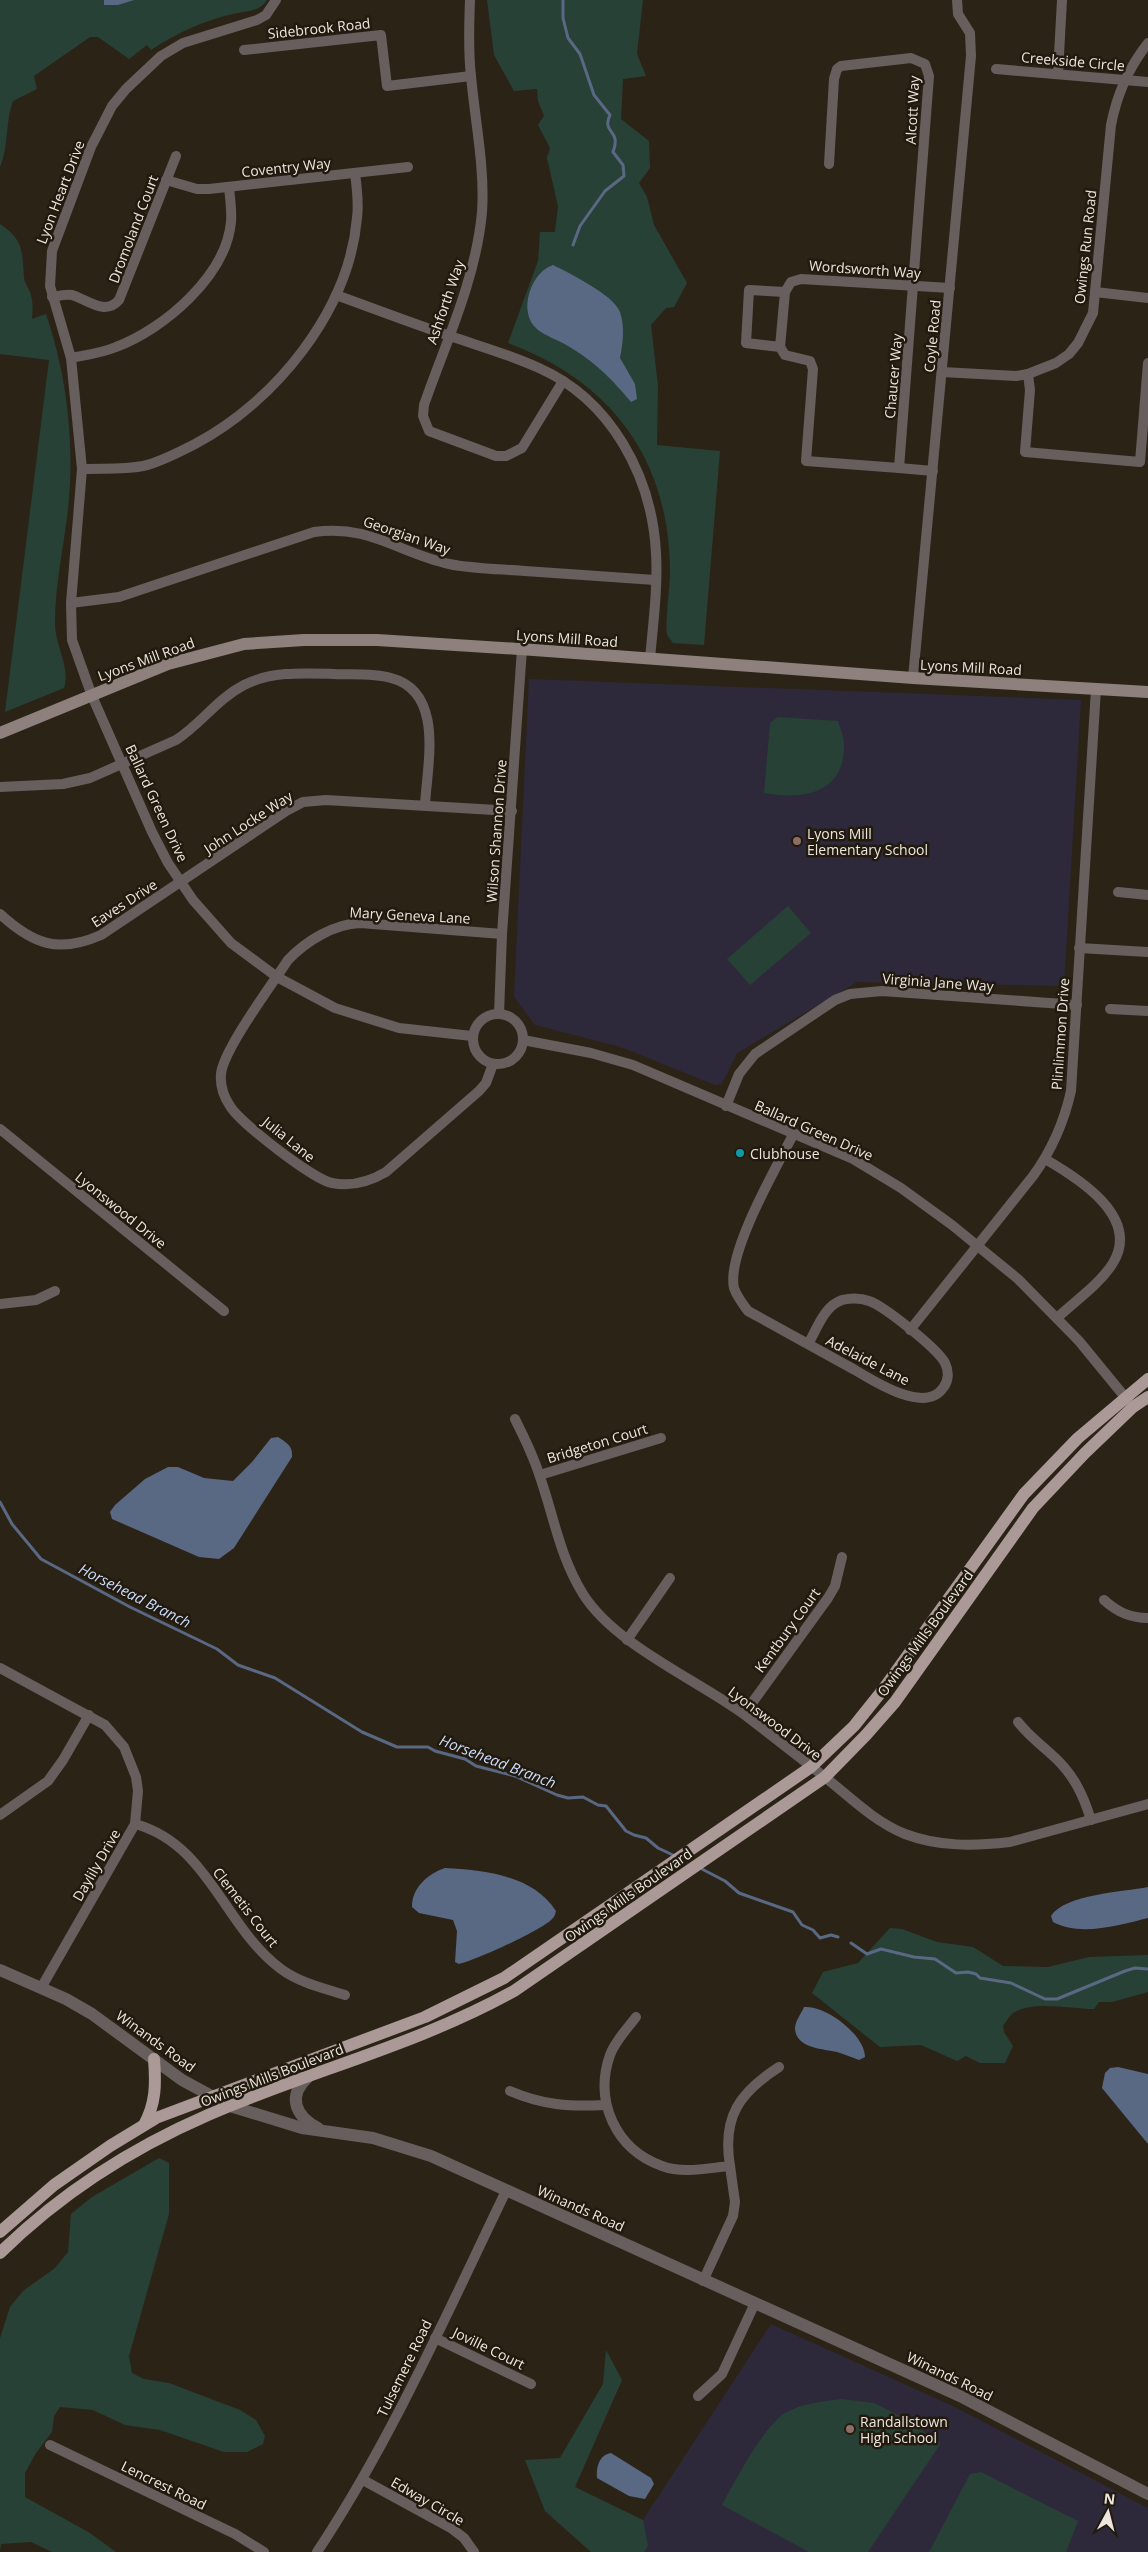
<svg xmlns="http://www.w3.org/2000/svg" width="1148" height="2552" font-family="'Open Sans',sans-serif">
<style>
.education{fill:#2d293a}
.green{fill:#284136}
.water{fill:#596883}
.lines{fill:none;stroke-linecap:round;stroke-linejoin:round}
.stream{stroke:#596883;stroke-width:3}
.minor{stroke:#675f5d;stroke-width:10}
.tertiary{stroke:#675f5d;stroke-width:12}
.secondary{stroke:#8d807d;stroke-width:12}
.primary{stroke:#aa9996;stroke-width:12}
.education-dot{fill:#8d6e63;stroke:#221a0e;stroke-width:2}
.culture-dot{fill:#0f9aa8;stroke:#221a0e;stroke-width:2}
.labels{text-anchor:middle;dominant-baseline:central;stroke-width:5;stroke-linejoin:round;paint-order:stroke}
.street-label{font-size:14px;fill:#ece6de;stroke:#221a0e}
.poi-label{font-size:14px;fill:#ece6de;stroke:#221a0e;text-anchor:start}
.water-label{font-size:15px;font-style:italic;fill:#cadcfa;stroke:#221a0e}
</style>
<rect width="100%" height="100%" fill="#2c2317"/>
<g class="education">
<path d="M529,679l552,21 -17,286 -207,-4 -120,71 -15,31 -7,1 -94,-38 -86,-22 -21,-28z"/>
<path d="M771,2324l184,83 193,101v44h-526z"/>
</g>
<g class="green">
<path d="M0,0h267c-7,12 -22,11 -34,14 -31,7 -56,19 -82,36l-4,-5 -18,14 -31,-22h-8l-56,39 3,13 -24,12c-8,21 -4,45 -13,66z"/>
<path d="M487,0h156l-6,54 9,22 -23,3 -2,40 28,22 1,27 -11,15 8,14 7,28 33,58 -13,24 -8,1 -15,17 7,61 -1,59 63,6 -16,194 -31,-2c-1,-2 -5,-6 -6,-9 -2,-10 3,-47 3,-61 0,-112 -57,-191 -162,-230l30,-82 2,-29h15l3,-26 -11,-48 3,-10 -12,-23 6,-9 -6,-15 -1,-12 -23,2 -20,-36z"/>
<path d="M0,224c24,16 22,28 24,53 0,5 4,10 6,15 3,8 3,18 2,27l14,-5c21,62 29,129 22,195 -4,37 -13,75 -13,113 -1,22 16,45 9,66l-59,24 44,-352 -49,-6z"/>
<path d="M778,717l60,4c2,7 6,16 6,23 1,50 -41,56 -80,49l6,-70z"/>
<path d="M788,906l23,27 -61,52 -23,-26z"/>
<path d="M890,1928l12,1 35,13 36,5 30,19 45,1 41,-10 59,-2v37l-36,10h-13l-5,7c-23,0 -60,-9 -81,4 -4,3 -7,9 -10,13l1,6 9,14 -8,17h-25l-14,-7 -9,5 -36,-16 -41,2 -68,-54 11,-21 35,-9z"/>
<path d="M159,2158l10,5v51l-40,142 3,17 12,6 25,4 71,27 16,10 9,16 -2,8 -16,8h-23l-64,-22 -35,-5 -32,-15 -33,-3 -6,9 -2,16 -16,21 -11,20v24l65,36 26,19h-64l-21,-10 -30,2 -1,7v-213l10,-31 13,-16 32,-23 13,-16 3,-38 21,-17z"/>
<path d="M606,2350l16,30 -47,107 68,33 5,26 -4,6h-53l-46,-41 -20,-51 35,-2 43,-74z"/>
<path d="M841,2399l33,4 28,14 39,26 -73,109h-59l-87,-47c13,-24 41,-78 63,-92 17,-10 37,-11 56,-14z"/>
<path d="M981,2472l97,49 -12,31h-137l41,-78z"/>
</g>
<g class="water">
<path d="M104,0h30l-16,5h-14z"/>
<path d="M553,265c16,8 61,30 67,47 5,15 3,31 0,46l15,26 2,15 -6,3c-20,-24 -36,-40 -63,-56 -10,-6 -23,-10 -31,-17 -20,-17 -6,-57 16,-64z"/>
<path d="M278,1437c9,6 15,9 14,20l-58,91 -15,11 -20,-2 -87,-38 -2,-7 5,-7 30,-26 23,-12h10l26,11 29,3 19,-19 19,-24z"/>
<path d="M445,1868c38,2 88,7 111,43 -1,3 -1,5 -3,7 -8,11 -79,43 -94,46l-4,-2 2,-31 -4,-11 -34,-7 -7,-6c0,-19 15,-33 33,-39z"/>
<path d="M1148,1887v31c-28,7 -68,19 -95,4l-2,-6c14,-22 72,-24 97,-29z"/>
<path d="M804,2007c22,-2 61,28 61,50l-6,3c-8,-3 -15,-6 -22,-8 -14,-3 -41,-4 -42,-23 0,-8 6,-15 9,-22z"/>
<path d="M1118,2067l30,7v70l-46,-56 3,-15 5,-5z"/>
<path d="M611,2453l40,25 3,6 -9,15 -16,-3 -32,-18c-1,-11 2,-23 14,-25z"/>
</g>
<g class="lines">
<g class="stream">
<path d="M563,0v18l5,20 12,16 14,41 16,20c-9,19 12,14 3,37l10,13 1,11 -19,15 -25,35 -7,19"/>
<path d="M0,1502l12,22 29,35 89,48 87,42 21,16 37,13 87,54 35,15h31l7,4 30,8 11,7 39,10 42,19 11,3 15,-1 15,8 8,1 20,25 8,4 12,3 12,10 17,8"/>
<path d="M698,1867l27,14 14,12 54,19 9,13 11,5 7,8 11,-3 7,2"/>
<path d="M851,1943l16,11 14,-5 33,8 21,2 21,14 12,-1 8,2 4,4 31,5 34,16h12l68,-28 10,-3 13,1"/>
</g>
<g class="minor">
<path d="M276,0l-10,15 -9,5 -74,23 -22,13 -35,33 -14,17 -21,41 -39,104 -2,35 21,72 11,111 -11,134 1,37 20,56 60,136 16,31 25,37 38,43 46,34 58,31 64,20 73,8"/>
<path d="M470,0c-1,25 -2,51 1,76 4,45 14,91 11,136 -6,67 -36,130 -58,193l-1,11 6,15 67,25h10l16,-8 41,-67"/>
<path d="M244,50l137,-15 6,51 84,-10"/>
<path d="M996,69l152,13"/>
<path d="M1058,73l4,-73"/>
<path d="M166,180l31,9h12l199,-22"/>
<path d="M785,292l-5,55 -34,-4 3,-53 36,2 6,-10 10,-3 149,9"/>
<path d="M1095,292l53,6"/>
<path d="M336,295c39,14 78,29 117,42 29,10 58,18 86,31 72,32 113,108 117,185 2,35 -3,71 -6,106"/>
<path d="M52,297c6,-1 14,-3 20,-2 16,5 33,21 47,5l57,-144"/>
<path d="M780,347l5,8 25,6 3,8 -7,92 93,7 30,-392 -4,-12 -14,-6 -70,8 -4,3 -3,10 -5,85"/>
<path d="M71,358c15,-3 31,-5 45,-11 48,-18 110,-71 115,-125 1,-12 -1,-23 -2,-35"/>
<path d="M942,372l74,4 12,-2 28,-11 13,-9 9,-11 15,-30 18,-188c6,-31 17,-57 37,-82"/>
<path d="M1028,374l2,16 -5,62 115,10 8,-99"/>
<path d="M899,468l34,3"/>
<path d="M82,469c20,-1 41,1 61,-3 18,-4 36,-14 52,-22 80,-42 154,-133 162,-226 2,-15 0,-30 -2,-45"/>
<path d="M71,603l48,-6 195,-65c55,-8 85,21 135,32 25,5 51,5 76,7 44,3 87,6 130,9"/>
<path d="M913,678l58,-622 -1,-23 -12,-19 -1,-14"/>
<path d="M0,787l63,-3 27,-6 86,-38c25,-16 41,-41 68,-55 28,-14 59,-12 90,-11 18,1 39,-1 57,4 54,14 36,87 34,127"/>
<path d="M1118,892l30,3"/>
<path d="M0,914c33,30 58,40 101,21l185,-124 17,-9 23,-2 186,11"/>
<path d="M1079,948l69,4"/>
<path d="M1110,1009l38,2"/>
<circle cx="498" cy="1039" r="25"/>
<path d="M499,1014l3,-80 20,-285"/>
<path d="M523,1040l68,13 42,12 220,94 48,29 51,37 66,54 61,62 50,61"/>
<path d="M493,1064l-7,19 -7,8 -93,81c-17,10 -34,15 -54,11 -18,-3 -92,-60 -102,-77 -6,-9 -10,-21 -9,-32 2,-24 52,-91 67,-114 18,-19 46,-36 72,-37l142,11"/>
<path d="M726,1106l13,-32 16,-20 80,-54 15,-6 32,-3 195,14"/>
<path d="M0,1129l224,182"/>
<path d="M794,1133c-17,33 -68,121 -60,155 3,9 9,16 14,23 36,20 71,39 107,59 20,12 70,44 88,18 6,-7 6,-17 2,-25 -7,-14 -61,-57 -76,-62 -8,-3 -19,-3 -27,-1 -18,6 -25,29 -34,44"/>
<path d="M1045,1159c33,19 96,58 68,104 -13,21 -38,38 -56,55"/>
<path d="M0,1304l36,-4 19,-9"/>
<path d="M910,1330l123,-154c19,-26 31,-54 38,-85l25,-402"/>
<path d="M515,1419c9,18 18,36 24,55 15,42 20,81 44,120 32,51 113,85 162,121 27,21 54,42 81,63 25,20 49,44 79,56 34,13 69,12 105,8l138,-38"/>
<path d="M540,1475l121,-37"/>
<path d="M1104,1600c13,12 26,18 44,18"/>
<path d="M627,1640l43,-62"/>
<path d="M0,1668l105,57 19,22 12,30 2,14 -3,33 -94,164"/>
<path d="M744,1714l84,-116 7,-12 7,-29"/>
<path d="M1018,1722c10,13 21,21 33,32 22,19 32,40 40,66"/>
<path d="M0,1815l48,-34 15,-21 26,-45"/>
<path d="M135,1824c74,20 89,103 146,145 19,14 42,19 64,26"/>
<path d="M636,2017c-9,12 -21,24 -26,38 -16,46 5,94 52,111 21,8 46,2 68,0l5,36 -2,14 -30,65"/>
<path d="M510,2091c32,14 60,16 95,14"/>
<path d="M730,2166c-8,-49 9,-73 49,-99"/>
<path d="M435,2338l96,46"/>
<path d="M698,2396l24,-22 33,-71"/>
<path d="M50,2445l185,89 29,18"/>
<path d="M363,2480l88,48 13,10 10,14"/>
<path d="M317,2552c75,-113 130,-239 189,-361"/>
</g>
<g class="tertiary">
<path d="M0,1970l66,29 26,15 90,66 48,26 72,22 71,10 58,18 529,240 188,98"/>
<path d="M308,2077c-21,19 -13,39 10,51"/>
</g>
<path class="secondary" d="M0,733l168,-69 76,-20 60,-4h73l157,10 379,28 235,14"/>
<g class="primary">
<path d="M144,2125c12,-22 12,-41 10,-66"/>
<path d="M0,2232l54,-47 56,-39 46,-28 269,-101 79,-39 307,-211 43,-41 28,-35 142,-197 54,-56 70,-59"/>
<path d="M0,2253c59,-58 132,-105 208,-138 101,-44 209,-70 306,-124l311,-214 41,-42 29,-33 138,-194 52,-55 48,-46 15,-10"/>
</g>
</g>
<g class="education-dot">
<circle cx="797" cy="841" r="5"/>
<circle cx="850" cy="2429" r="5"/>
</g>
<circle class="culture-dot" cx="740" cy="1153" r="5"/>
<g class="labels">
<g class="street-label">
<text transform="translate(319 28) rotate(-6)">Sidebrook Road</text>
<text transform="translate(1073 61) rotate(5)">Creekside Circle</text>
<text transform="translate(912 110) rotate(-87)">Alcott Way</text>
<text transform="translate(286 167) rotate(-6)">Coventry Way</text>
<text transform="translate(60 192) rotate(-69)">Lyon Heart Drive</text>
<text transform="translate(133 229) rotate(-69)">Dromoland Court</text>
<text transform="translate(1085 247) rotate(-84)">Owings Run Road</text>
<text transform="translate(865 269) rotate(4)">Wordsworth Way</text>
<text transform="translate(445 302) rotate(-71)">Ashforth Way</text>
<text transform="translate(932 336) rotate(-85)">Coyle Road</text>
<text transform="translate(893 376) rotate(-85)">Chaucer Way</text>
<text transform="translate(407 535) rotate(19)">Georgian Way</text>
<text transform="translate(567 638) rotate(4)">Lyons Mill Road</text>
<text transform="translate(146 659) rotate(-20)">Lyons Mill Road</text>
<text transform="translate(971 667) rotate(3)">Lyons Mill Road</text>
<text transform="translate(157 803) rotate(65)">Ballard Green Drive</text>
<text transform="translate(248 822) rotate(-33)">John Locke Way</text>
<text transform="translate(496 831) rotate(-86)">Wilson Shannon Drive</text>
<text transform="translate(124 903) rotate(-33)">Eaves Drive</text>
<text transform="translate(410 915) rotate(3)">Mary Geneva Lane</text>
<text transform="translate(938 982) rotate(4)">Virginia Jane Way</text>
<text transform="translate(1060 1034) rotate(-86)">Plinlimmon Drive</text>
<text transform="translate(814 1130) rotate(24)">Ballard Green Drive</text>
<text transform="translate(289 1139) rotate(39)">Julia Lane</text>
<text transform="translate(121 1210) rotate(39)">Lyonswood Drive</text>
<text transform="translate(868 1360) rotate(27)">Adelaide Lane</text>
<text transform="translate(597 1443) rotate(-17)">Bridgeton Court</text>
<text transform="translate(787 1630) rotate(-54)">Kentbury Court</text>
<text transform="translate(925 1633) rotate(-54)">Owings Mills Boulevard</text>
<text transform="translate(775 1723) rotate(37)">Lyonswood Drive</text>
<text transform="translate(96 1865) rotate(-60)">Daylily Drive</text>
<text transform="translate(628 1895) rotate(-35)">Owings Mills Boulevard</text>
<text transform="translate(246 1907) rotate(52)">Clemetis Court</text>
<text transform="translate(156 2041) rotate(36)">Winands Road</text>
<text transform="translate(272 2075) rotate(-21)">Owings Mills Boulevard</text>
<text transform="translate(581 2208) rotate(24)">Winands Road</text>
<text transform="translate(489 2348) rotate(26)">Joville Court</text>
<text transform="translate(404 2368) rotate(-64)">Tulsemere Road</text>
<text transform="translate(950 2376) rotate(26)">Winands Road</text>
<text transform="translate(164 2485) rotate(26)">Lencrest Road</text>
<text transform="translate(428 2501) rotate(30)">Edway Circle</text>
</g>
<g class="poi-label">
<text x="807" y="833">Lyons Mill<tspan x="807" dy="16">Elementary School</tspan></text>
<text x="750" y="1153">Clubhouse</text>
<text x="860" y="2421">Randallstown<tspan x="860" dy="16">High School</tspan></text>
</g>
<g class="water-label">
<text transform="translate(135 1595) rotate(27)">Horsehead Branch</text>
<text transform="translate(498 1761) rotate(21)">Horsehead Branch</text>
</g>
</g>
<g transform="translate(1108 2512) rotate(7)" stroke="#221a0e" stroke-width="4" paint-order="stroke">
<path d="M0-4L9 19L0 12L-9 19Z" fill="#ece6de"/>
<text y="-8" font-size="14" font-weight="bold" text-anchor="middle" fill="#ece6de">N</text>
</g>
</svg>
